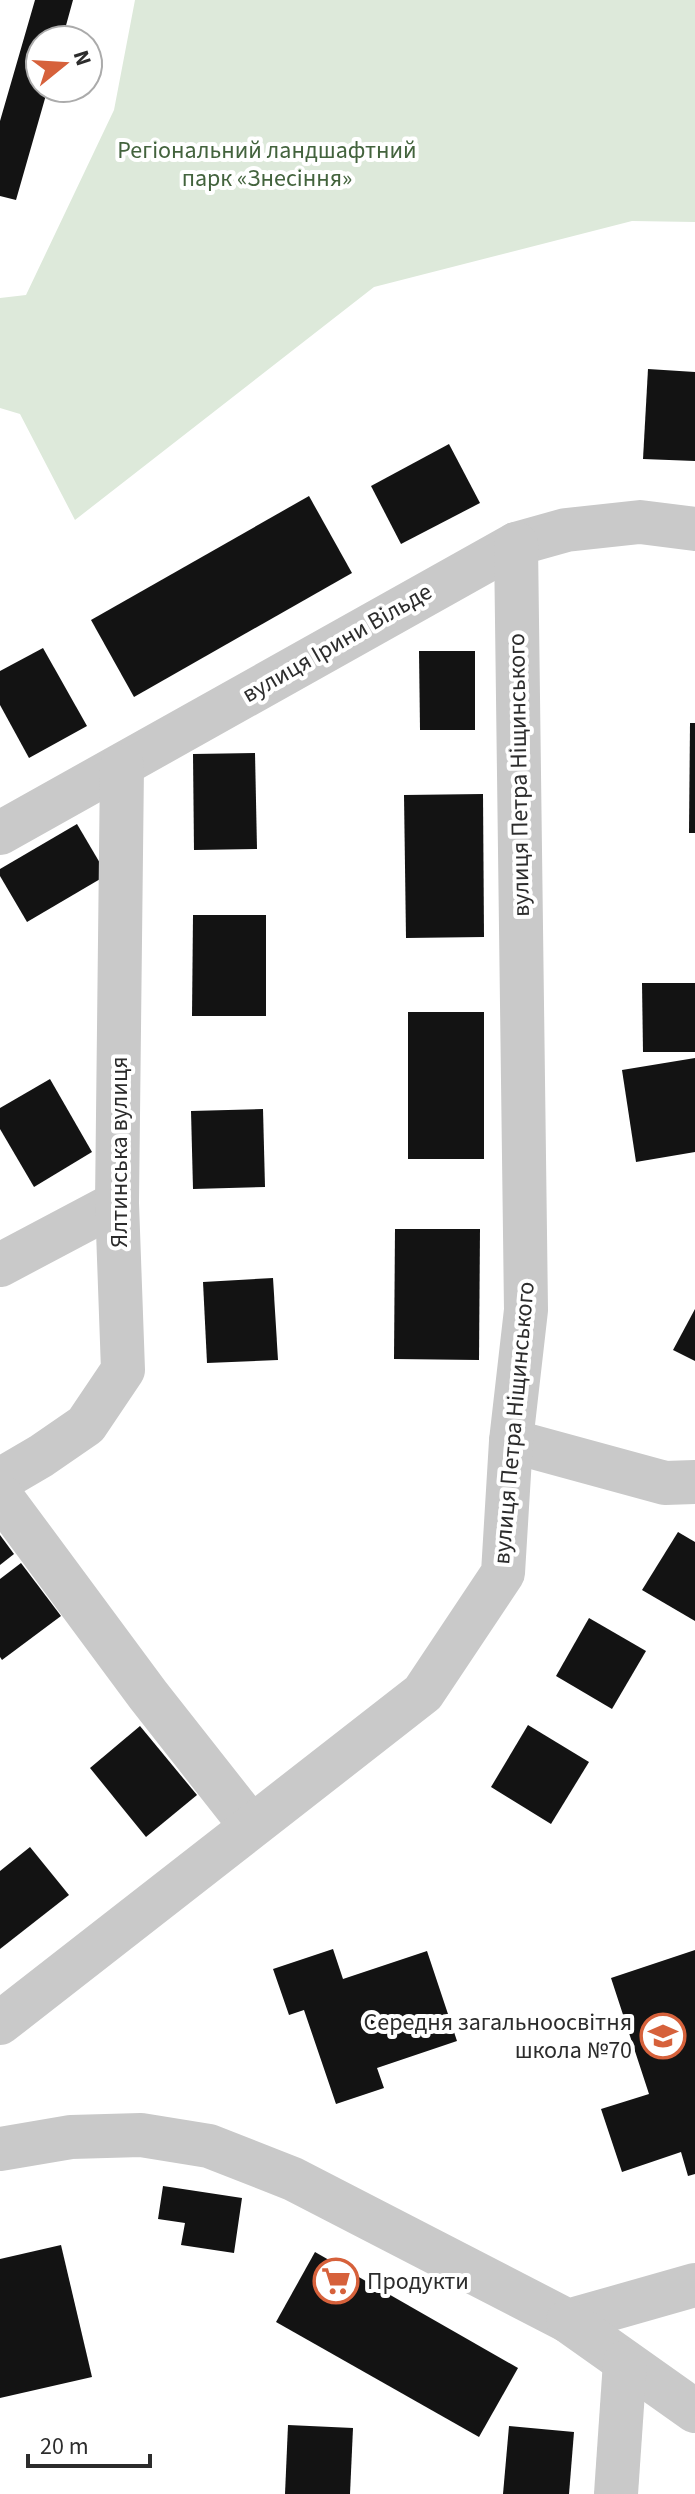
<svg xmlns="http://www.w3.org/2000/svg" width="695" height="2494" font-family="'Source Sans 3',sans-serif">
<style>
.green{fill:#dde9da}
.building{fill:#131313}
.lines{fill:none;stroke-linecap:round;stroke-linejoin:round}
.minor{stroke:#c9c9c9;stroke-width:44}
.labels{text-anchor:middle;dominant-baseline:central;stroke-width:8;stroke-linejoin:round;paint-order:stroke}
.park-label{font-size:24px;fill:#43633d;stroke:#fff}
.street-label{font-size:24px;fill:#2c2c2c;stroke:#fff}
.poi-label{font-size:24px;fill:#2c2c2c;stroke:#fff;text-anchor:end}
</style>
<rect width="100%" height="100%" fill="#fff"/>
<path class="green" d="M135,0h560v222l-63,-1 -258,66 -299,233 -55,-106 -20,-6v-110l26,-3 88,-185z"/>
<g class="building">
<path d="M35,0h38l-11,40h-22v48h8l-32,112 -16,-4v-75z"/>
<path d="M648,369l47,3v89l-52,-2z"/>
<path d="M449,444l31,59 -79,41 -30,-58z"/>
<path d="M309,496l43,77 -218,124 -43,-77z"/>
<path d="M43,648l44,78 -58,32 -29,-53v-34z"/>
<path d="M419,651h56v79h-55z"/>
<path d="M690,723h5v110h-6z"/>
<path d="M255,753l2,96 -63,1 -1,-96z"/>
<path d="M483,794l1,143 -78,1 -2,-143z"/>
<path d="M77,824l30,51 -80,47 -27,-46v-7z"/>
<path d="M193,915h73v101h-74z"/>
<path d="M642,983h53v69h-52z"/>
<rect x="408" y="1012" width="76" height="147"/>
<path d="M695,1058v94l-59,10 -14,-92z"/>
<path d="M50,1079l42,73 -58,35 -34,-58v-21z"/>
<path d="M263,1109l2,78 -72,2 -2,-78z"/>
<path d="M395,1229h85l-1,131 -85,-1z"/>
<path d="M273,1278l5,82 -71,3 -4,-81z"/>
<path d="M695,1309v52l-22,-11z"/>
<path d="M678,1532l17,10v79l-53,-31z"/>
<path d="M0,1535l14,19 -14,11z"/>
<path d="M21,1563l40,53 -59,44 -2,-3v-78z"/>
<path d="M589,1618l57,33 -34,58 -56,-33z"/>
<path d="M528,1725l61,37 -38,62 -60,-37z"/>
<path d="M140,1726l57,69 -51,42 -56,-69z"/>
<path d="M30,1847l39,48 -69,54v-78z"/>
<path d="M333,1949l10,30 84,-28 30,90 -80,27 7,20 -48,16 -32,-94 -15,5 -16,-46z"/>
<path d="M695,1950v224l-7,2 -7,-24 -59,20 -21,-63 48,-15 -38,-116z"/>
<path d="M163,2186l79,12 -8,55 -53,-8 4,-22 -27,-4z"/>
<path d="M61,2245l31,132 -92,21v-139z"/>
<path d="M315,2252l203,116 -39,69 -203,-115z"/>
<path d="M288,2425l65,3 -3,66h-65z"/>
<path d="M509,2426l65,6 -5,62h-66z"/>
</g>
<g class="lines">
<g class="minor">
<path d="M0,833l516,-289 50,-14 74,-8 55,7"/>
<path d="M0,1265l117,-62"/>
<path d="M511,1441l154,42 30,-1"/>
<path d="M0,1480l41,-24 45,-31 37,-55 -6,-167 5,-437"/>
<path d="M0,1495l148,200 103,131"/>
<path d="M0,2023l423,-330 80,-120 8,-132 15,-131 -10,-766"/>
<path d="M0,2149l71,-12 70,-2 68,11 84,33 275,142 127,-36"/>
<path d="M568,2321l127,90"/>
<path d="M616,2494l9,-132"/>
</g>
</g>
<defs>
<g id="school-ring" transform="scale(2.3)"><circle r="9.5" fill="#fff" stroke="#d6613b" stroke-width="1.5"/><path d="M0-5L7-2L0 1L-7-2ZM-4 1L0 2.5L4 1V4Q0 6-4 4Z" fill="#d6613b"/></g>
<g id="supermarket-ring" transform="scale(2.3)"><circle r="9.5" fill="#fff" stroke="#d6613b" stroke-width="1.5"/><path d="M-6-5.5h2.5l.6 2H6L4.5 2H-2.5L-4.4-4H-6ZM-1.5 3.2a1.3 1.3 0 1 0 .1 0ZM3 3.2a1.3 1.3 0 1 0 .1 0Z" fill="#d6613b"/></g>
</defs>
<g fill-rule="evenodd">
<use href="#school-ring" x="663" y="2036"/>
<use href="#supermarket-ring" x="336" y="2281"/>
</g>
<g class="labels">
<g class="park-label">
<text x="267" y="150">Регіональний ландшафтний<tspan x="267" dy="28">парк «Знесіння»</tspan></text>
</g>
<g class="street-label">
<text transform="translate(337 643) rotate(-30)">вулиця Ірини Вільде</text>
<text transform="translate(519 775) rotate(-91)">вулиця Петра Ніщинського</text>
<text transform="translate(119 1152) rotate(-90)">Ялтинська вулиця</text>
<text transform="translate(514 1423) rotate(-85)">вулиця Петра Ніщинського</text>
</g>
<g class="poi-label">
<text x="632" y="2022">Середня загальноосвітня<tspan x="632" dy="28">школа №70</tspan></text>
<text x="367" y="2281" text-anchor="start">Продукти</text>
</g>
</g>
<g transform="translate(64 64) rotate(72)"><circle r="38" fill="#ffffff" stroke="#ababab" stroke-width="2"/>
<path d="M0-6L14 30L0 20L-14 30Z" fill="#d6613b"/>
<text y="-12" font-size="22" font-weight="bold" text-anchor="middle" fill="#2c2c2c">N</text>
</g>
<path d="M28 2454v12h122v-12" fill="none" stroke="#2c2c2c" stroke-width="4"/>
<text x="40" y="2454" font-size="24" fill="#2c2c2c" stroke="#ffffff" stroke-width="6" paint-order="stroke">20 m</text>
</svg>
